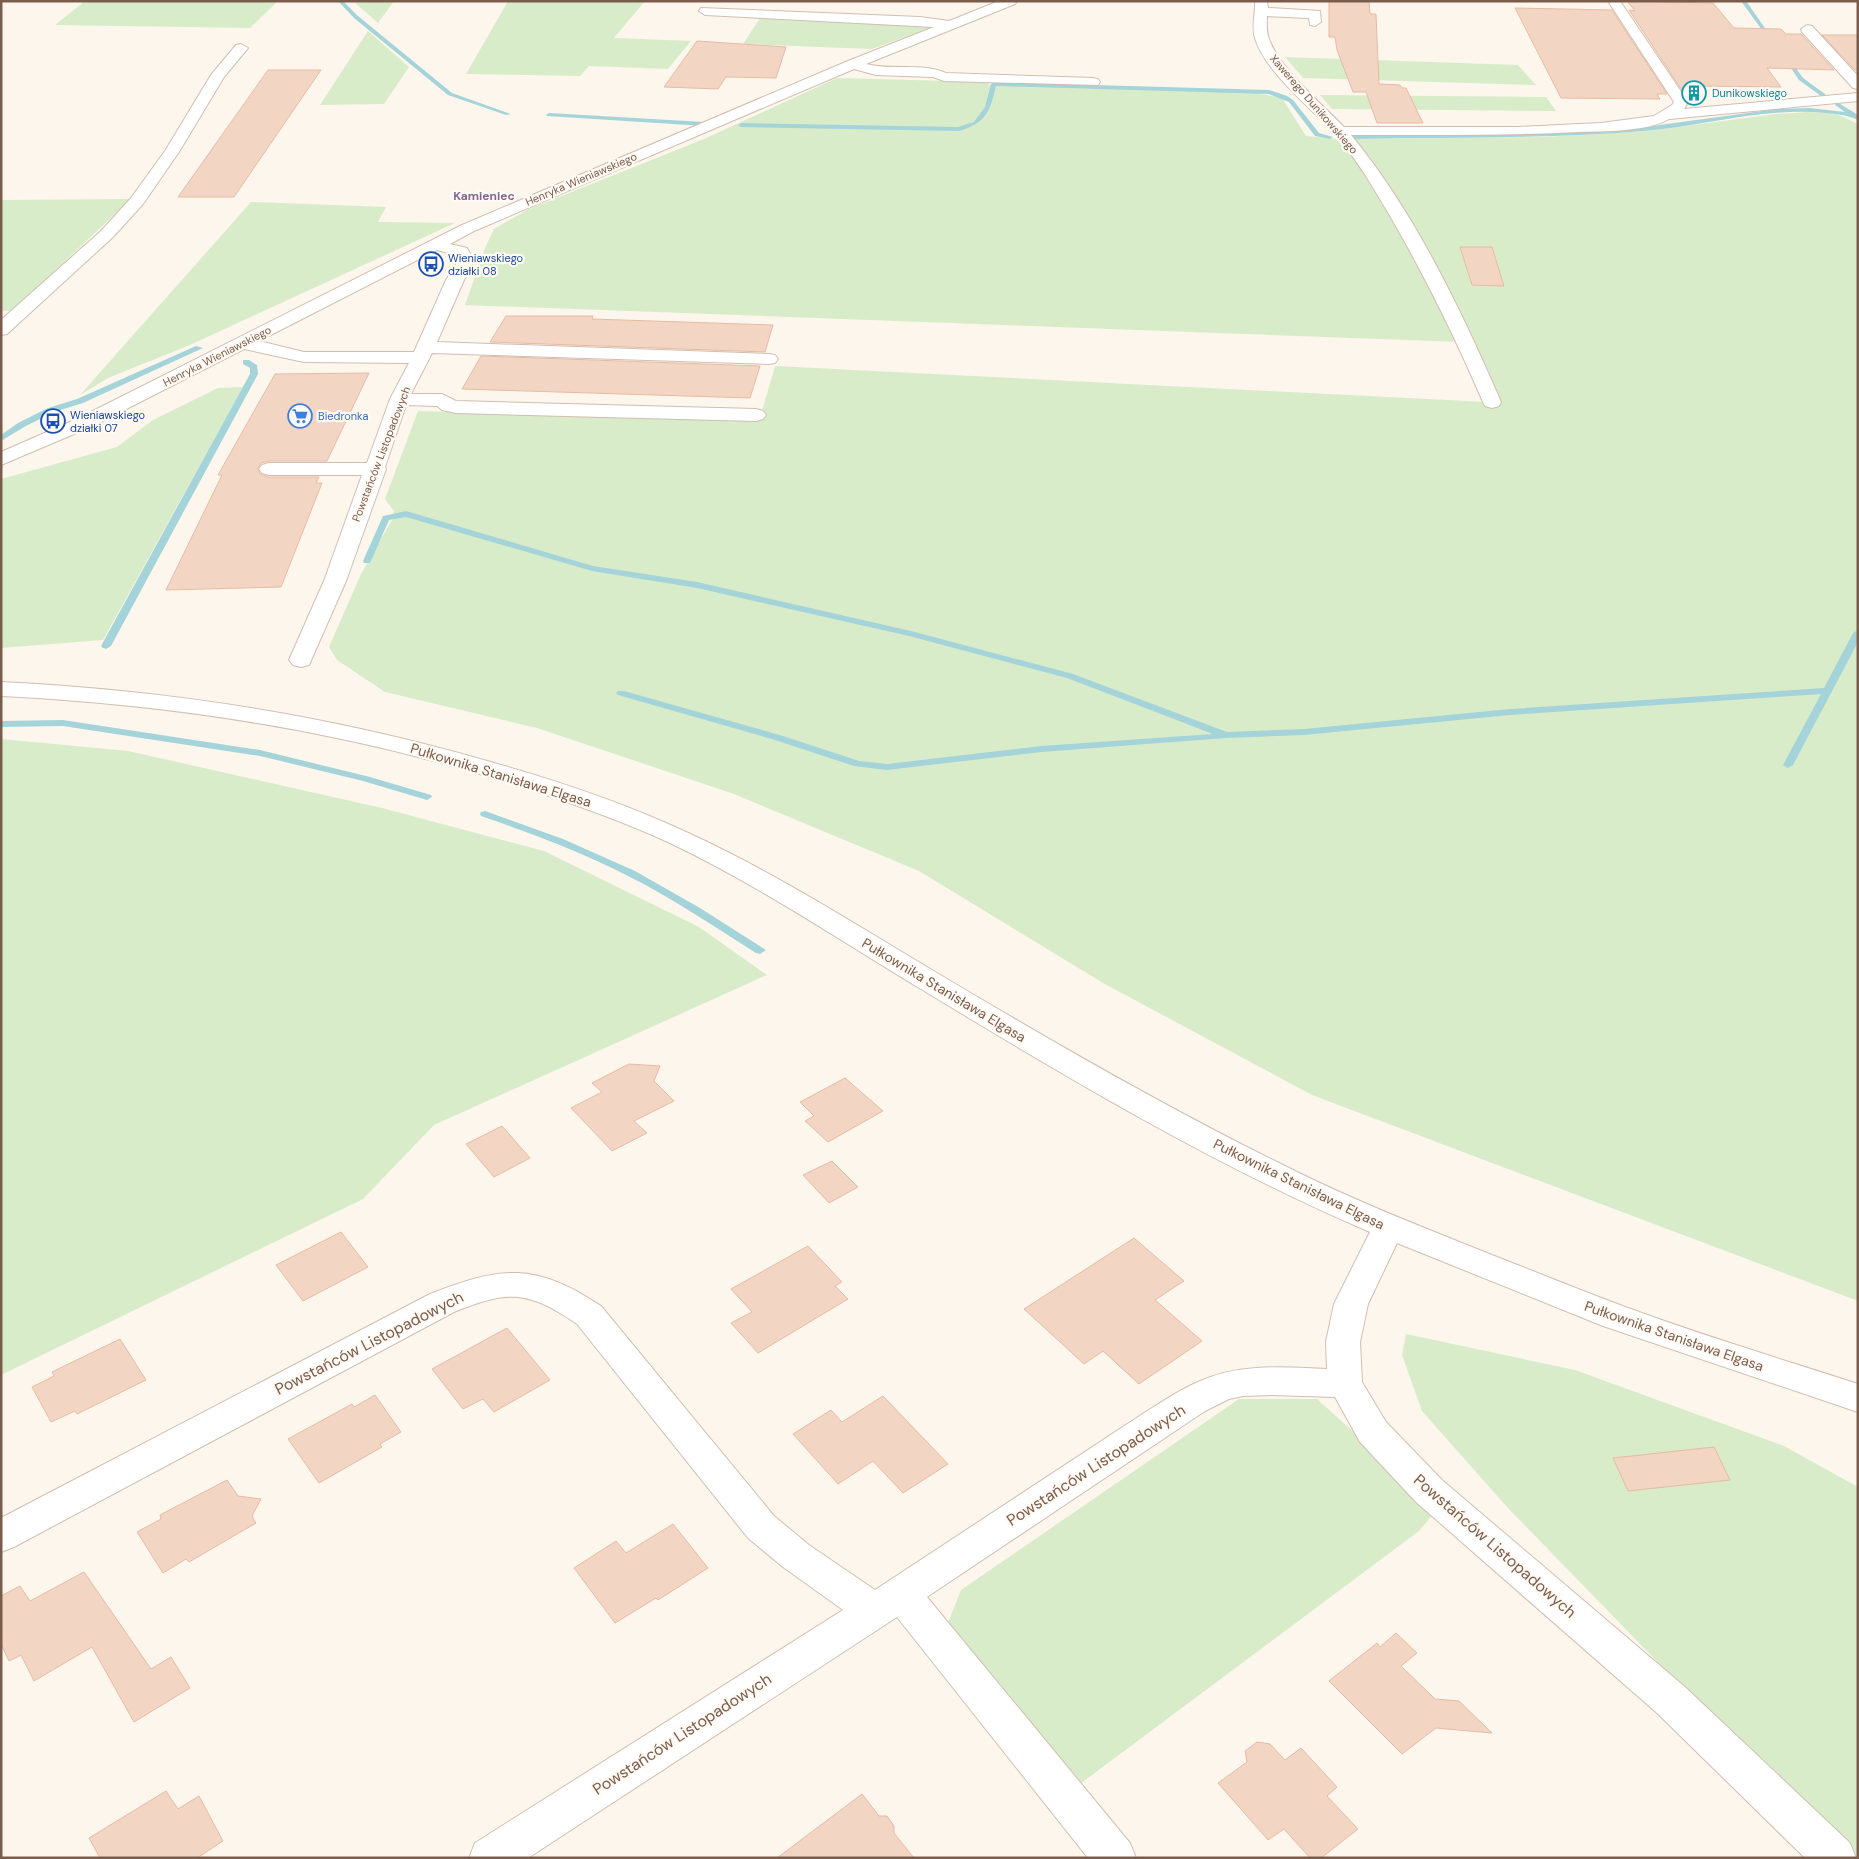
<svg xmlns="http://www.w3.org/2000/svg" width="1859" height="1859" font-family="'DM Sans',sans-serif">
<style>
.green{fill:#d8ecc9}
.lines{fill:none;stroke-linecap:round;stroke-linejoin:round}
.stream{fill:#a5d3da;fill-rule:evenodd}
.building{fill:#f3d5c3;stroke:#e6bba3}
.minor-casing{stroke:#d1beb0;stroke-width:2}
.minor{fill:#fff;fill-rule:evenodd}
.labels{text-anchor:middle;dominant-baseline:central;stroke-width:4.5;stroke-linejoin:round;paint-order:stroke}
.far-culture-label{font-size:11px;fill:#0d838f;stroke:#fffaf3;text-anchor:start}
.far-street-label{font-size:11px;fill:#7a5c4d;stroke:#fffaf3}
.far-transit-label{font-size:11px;fill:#164399;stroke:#fffaf3;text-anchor:start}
.far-shop-label{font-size:11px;fill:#366cbe;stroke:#fffaf3;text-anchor:start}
.far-neighbourhood-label{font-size:12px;font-weight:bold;fill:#846695;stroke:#fffaf3}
.street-label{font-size:14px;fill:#7a5c4d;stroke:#fffaf3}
.near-street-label{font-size:16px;fill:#7a5c4d;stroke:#fffaf3}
</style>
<rect width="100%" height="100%" fill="#fdf6ec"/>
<g class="green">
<path d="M85,1h193l-28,27 -195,-3z"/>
<path d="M353,1h41l-16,22z"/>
<path d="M508,1h137l-31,37 77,3 -23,28 -79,-3 -9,10 -114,-2z"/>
<path d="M762,15l182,8 -72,26 -129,-5z"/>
<path d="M368,31l41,36 -25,37 -64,1z"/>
<path d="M1285,57l233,8 18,20 -233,-7z"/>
<path d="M837,78l151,4 1,3 262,7 31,6 24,38 31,3 208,-2 102,-6 129,-17 33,-2 28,2 21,10v1177l-546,-206 -209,-112 -184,-112 -185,-77 -197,-66 -152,-36 -48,-32 -8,-13 32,-73 32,-56 1,-7 -9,-12 33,-88 341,10 16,-55 711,36 -25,-60 -996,-37 20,-57 9,-19 35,-20 175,-70z"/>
<path d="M1320,95l226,2 10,14 -224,-2z"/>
<path d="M131,199l-119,112h-11v-111z"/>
<path d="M251,202l135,5 -8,15 77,1 -265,122 -82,33 -28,17z"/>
<path d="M243,387l-140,253 -102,8v-169l116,-32 36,-27 65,-32z"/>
<path d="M1,739l127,12 254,57 162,43 155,76 68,48 -333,150 -71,74 -362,176z"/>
<path d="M1406,1334l169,36 209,76 74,41v369l-150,-142 -201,-207 -85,-96 -20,-56z"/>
<path d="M1239,1399h78l121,109 -19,23 -339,253 -134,-156 15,-38z"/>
</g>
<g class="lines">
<g class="stream">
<path d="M338,1h5l15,15 94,77 59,21 -5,1 -58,-20 -94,-77z"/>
<path d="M1741,1h5l28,40h-4z"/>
<path d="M1783,56h4l16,22 22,16v2h-4l-22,-16z"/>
<path d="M994,82l275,8 18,6 6,4 26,33 14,4 -3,2 -15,-3 -26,-34 -20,-8 -273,-8c-6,26 -10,37 -37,45l-218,-4 -3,-2 3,-2 217,4 16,-5 11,-15 6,-23z"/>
<path d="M1837,102l21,13v5c-11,-5 -21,-6 -33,-7 -61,-6 -121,13 -181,18 -96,8 -193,6 -289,8l-3,-2 3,-2 203,-3 87,-5 132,-18 33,-1 35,4 -10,-7z"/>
<path d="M549,113l155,9 3,2 -3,2 -157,-10 -1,-1z"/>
<path d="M196,346l7,2 -120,55 -29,9 -30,15 -23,14v-6l17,-12 30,-15 29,-9z"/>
<path d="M243,360h6l8,5 1,9 -147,272 -5,3 -3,-1 -2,-2 149,-272v-6l-7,-4z"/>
<path d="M406,511l187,55 104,16 214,49 162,43 154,58 77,-3 206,-20 314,-21 29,-55 5,-3v12l-65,123 -5,3 -5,-3 38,-71 -311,21 -206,20 -78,3 -185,14 -154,18 -33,-4 -79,-26 -157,-45 -2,-2 2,-2h6l159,45 76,25 28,3 154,-18 172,-12 -146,-56 -158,-42 -212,-48 -105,-17 -186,-54 -17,3 -18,41 -1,2h-6l-1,-2 20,-45z"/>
<path d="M63,720l197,30 110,27 61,18 1,2 -5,3 -64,-19 -103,-25 -197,-30 -62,1v-6z"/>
<path d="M485,811l78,28 72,32 65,37 66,42 -6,4 -4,-1c-43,-27 -85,-56 -130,-78 -47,-24 -96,-42 -145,-59l-1,-2 1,-2z"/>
</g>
</g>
<g class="building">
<path d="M1329,1h40l1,13h6l3,70 21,1 2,3h4l17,35h-46l-11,-31h-13l-16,-42 -2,-13h-6z"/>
<path d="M1627,1l86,2 21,25 47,1 5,5h15l33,36 -67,-2 14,19 -88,-1 6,9h-14l-56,-85 6,1z"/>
<path d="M1515,8l97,2 55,84h-10l3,5 -99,-1z"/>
<path d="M1822,35h36v35h-3z"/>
<path d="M697,41l89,6 -10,31 -50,-1 -8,12 -54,-2z"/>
<path d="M268,70h53l-87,127h-56z"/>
<path d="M1460,247h32l12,39 -32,-1z"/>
<path d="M506,316h87l-1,3 181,6 -8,27 -275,-10z"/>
<path d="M481,356l279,10 -10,32 -288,-9z"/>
<path d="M369,373l-42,88h-58l-8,2 -3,5 2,6 8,3h51l-3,6h6l-41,104 -115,3 56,-115h-4l57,-101z"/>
<path d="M629,1064l31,2 -6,15 20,20 -40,20 13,12 -35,18 -41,-43 31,-16 -10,-9z"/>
<path d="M845,1078l38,33 -55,31 -23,-21 9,-5 -14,-14z"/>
<path d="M502,1126l28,32 -36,19 -28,-33z"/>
<path d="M832,1161l26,26 -29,16 -26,-28z"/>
<path d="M341,1232l27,35 -65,34 -27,-36z"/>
<path d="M1134,1238l50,43 -29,19 47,41 -63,43 -36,-33 -19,13 -60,-55z"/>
<path d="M808,1246l34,36 -7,4 13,13 -90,54 -27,-30 21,-11 -21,-23z"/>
<path d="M507,1328l43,52 -56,32 -11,-13 -20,10 -31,-40z"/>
<path d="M120,1339l26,41 -69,34 -2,-3 -24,11 -19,-35 22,-11 -2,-4z"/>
<path d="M375,1395l26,37 -21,12 2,3 -63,36 -31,-44 64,-35 2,3z"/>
<path d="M883,1396l65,68 -45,29 -30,-32 -35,23 -45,-50 38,-24 11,12z"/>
<path d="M1714,1447l16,33 -102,11 -15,-33z"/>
<path d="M227,1480l11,16 23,3 -9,17 4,7 -67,39 -3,-3 -23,14 -26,-41 24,-13 -1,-4z"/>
<path d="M673,1524l35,44 -50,32 -2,-2 -41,25 -41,-55 42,-27 10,12z"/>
<path d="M84,1572l67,97 20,-12 19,31 -56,34 -42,-75 -58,34 -13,-26 -12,6 -8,-17v-48l19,-10 10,15z"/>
<path d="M1396,1633l21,20 -16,13 34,33 24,2 33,32 -56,-5 -34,26 -73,-73 48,-38 3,4z"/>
<path d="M1257,1742l13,2 15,16 16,-12 36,39 -10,9 31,33 -37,29h-11l-26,-29 -16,11 -50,-57 29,-21 -2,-11z"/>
<path d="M166,1791l12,18 21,-13 24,45 -26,17h-97l-11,-20z"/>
<path d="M862,1794l17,22h8l7,10v7l20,25h-137z"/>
</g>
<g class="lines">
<g class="minor-casing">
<g id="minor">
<path d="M999,1h18l-2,3 -149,60c26,7 56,-2 80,9l147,5 5,1 2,3 -2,3 -154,-4 -11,-4 -57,-2 -22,-6 -380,162 -24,13 17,4 7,13 -10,19 -27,62 332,12 6,1 3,4 -3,4 -6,1 -337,-11 -21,41h31l14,7 300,8 7,2 3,4 -3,4 -7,2 -300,-8 -14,-3 -5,-4 -31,-1 -21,62 1,2 -40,112 -37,84 -8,2 -8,-2 -4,-5 35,-79 38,-106h-93l-7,-2 -3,-4 3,-4 7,-2h98l23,-64 19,-36 -105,-1 -60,-13 -151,77 -92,39v-13l78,-34 383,-193 386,-164 86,-34 -229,-12 -6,-4 2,-3 219,9 29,4zM437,250l18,5 3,6 -12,19 -32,72h-110l-45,-11z"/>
<path d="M1255,1h12l1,7 52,3 1,11 -6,4 -5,-1 -1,-7 -42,-2c0,8 -1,16 2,23 10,29 53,65 75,88h173l84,-4 53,-7 18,-11 2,-3 -66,-101h12l68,101 -4,7 174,-16v8l-189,18c-22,13 -64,12 -90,13 -76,4 -152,3 -228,3 63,76 111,177 150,267l-2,4 -7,2 -7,-2 -2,-4c-34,-79 -73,-156 -119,-229 -9,-13 -18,-27 -29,-39 -24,-26 -70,-62 -80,-96 -4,-12 1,-25 0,-37z"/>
<path d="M1807,25l5,1 46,50v13l-5,-1 -51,-56 -1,-3z"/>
<path d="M241,44l7,4 -24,29 -45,75 -36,52 -30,33 -106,97 -6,1v-15l100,-89 30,-33 34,-47 46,-76 25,-30z"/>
<path d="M1,682c165,8 327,33 486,79 68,19 135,41 199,71 86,39 165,90 246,138 112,67 226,133 343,191 72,37 147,66 222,96 44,17 87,35 131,51 76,28 153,51 230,76v28l-255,-86 -206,-83 -29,61 -8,38 2,40 24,40 56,58 243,207 165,156 6,15h-51l-148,-145 -241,-211 -56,-60 -25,-45 -63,-2 -29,1 -14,3 -24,12 -278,186 203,246 6,15h-48l-191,-241 -369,241h-59l6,-15 368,-233 -60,-43 -35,-29 -171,-214c-50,-34 -68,-34 -123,-12l-440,235 -13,5v-34l429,-224c71,-28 105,-32 171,12l173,210 35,29 66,45 269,-177c18,-11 35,-23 54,-31 41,-19 85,-15 129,-13l-1,-27 8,-38 36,-72c-159,-68 -307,-157 -454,-246 -81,-49 -160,-102 -246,-143 -63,-29 -130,-51 -197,-71 -154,-45 -312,-68 -472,-76z"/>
</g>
</g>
<use href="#minor" class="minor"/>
</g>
<defs>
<g id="building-ring" transform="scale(1.25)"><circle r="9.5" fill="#fffaf3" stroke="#0f9aa8" stroke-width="1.5"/><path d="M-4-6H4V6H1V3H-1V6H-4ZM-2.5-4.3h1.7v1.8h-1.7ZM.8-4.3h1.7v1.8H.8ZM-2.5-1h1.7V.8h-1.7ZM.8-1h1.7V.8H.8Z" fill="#0f9aa8"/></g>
<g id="bus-ring" transform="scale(1.25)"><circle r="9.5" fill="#fffaf3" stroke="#1a4fb4" stroke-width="1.5"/><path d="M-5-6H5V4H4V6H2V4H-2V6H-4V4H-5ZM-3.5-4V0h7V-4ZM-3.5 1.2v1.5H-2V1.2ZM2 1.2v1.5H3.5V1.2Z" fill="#1a4fb4"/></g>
<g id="supermarket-ring" transform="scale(1.25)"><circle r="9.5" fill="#fffaf3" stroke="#3f7fe0" stroke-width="1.5"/><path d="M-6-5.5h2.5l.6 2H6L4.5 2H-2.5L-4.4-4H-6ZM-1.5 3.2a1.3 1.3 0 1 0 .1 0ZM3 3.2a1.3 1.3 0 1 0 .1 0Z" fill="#3f7fe0"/></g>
</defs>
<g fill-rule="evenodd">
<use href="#building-ring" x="1694" y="93"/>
<use href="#bus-ring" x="431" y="264"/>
<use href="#supermarket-ring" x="300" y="416"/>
<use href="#bus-ring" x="53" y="421"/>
</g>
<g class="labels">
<g class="far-culture-label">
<text x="1712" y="93">Dunikowskiego</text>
</g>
<g class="far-street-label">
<text transform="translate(1314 104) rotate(49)">Xawerego Dunikowskiego</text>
<text transform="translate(581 179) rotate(-23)">Henryka Wieniawskiego</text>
<text transform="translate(217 356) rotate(-27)">Henryka Wieniawskiego</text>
<text transform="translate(381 454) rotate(-69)">Powstańców Listopadowych</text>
</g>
<g class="far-transit-label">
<text x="448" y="258">Wieniawskiego<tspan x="448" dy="13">działki 08</tspan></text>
<text x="70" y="415">Wieniawskiego<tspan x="70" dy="13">działki 07</tspan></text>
</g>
<g class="far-shop-label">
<text x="318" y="416">Biedronka</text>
</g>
<g class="far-neighbourhood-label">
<text x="484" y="196">Kamieniec</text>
</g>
<g class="street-label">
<text transform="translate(501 775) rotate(17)">Pułkownika Stanisława Elgasa</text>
<text transform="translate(944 990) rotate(31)">Pułkownika Stanisława Elgasa</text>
<text transform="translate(1299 1184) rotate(26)">Pułkownika Stanisława Elgasa</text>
<text transform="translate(1674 1336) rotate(19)">Pułkownika Stanisława Elgasa</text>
</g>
<g class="near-street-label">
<text transform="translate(369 1343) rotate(-27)">Powstańców Listopadowych</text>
<text transform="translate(1096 1465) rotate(-33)">Powstańców Listopadowych</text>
<text transform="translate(1495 1546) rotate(41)">Powstańców Listopadowych</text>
<text transform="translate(682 1734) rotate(-33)">Powstańców Listopadowych</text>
</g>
</g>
<rect width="1859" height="1859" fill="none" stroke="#7a5c4d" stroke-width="5"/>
</svg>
